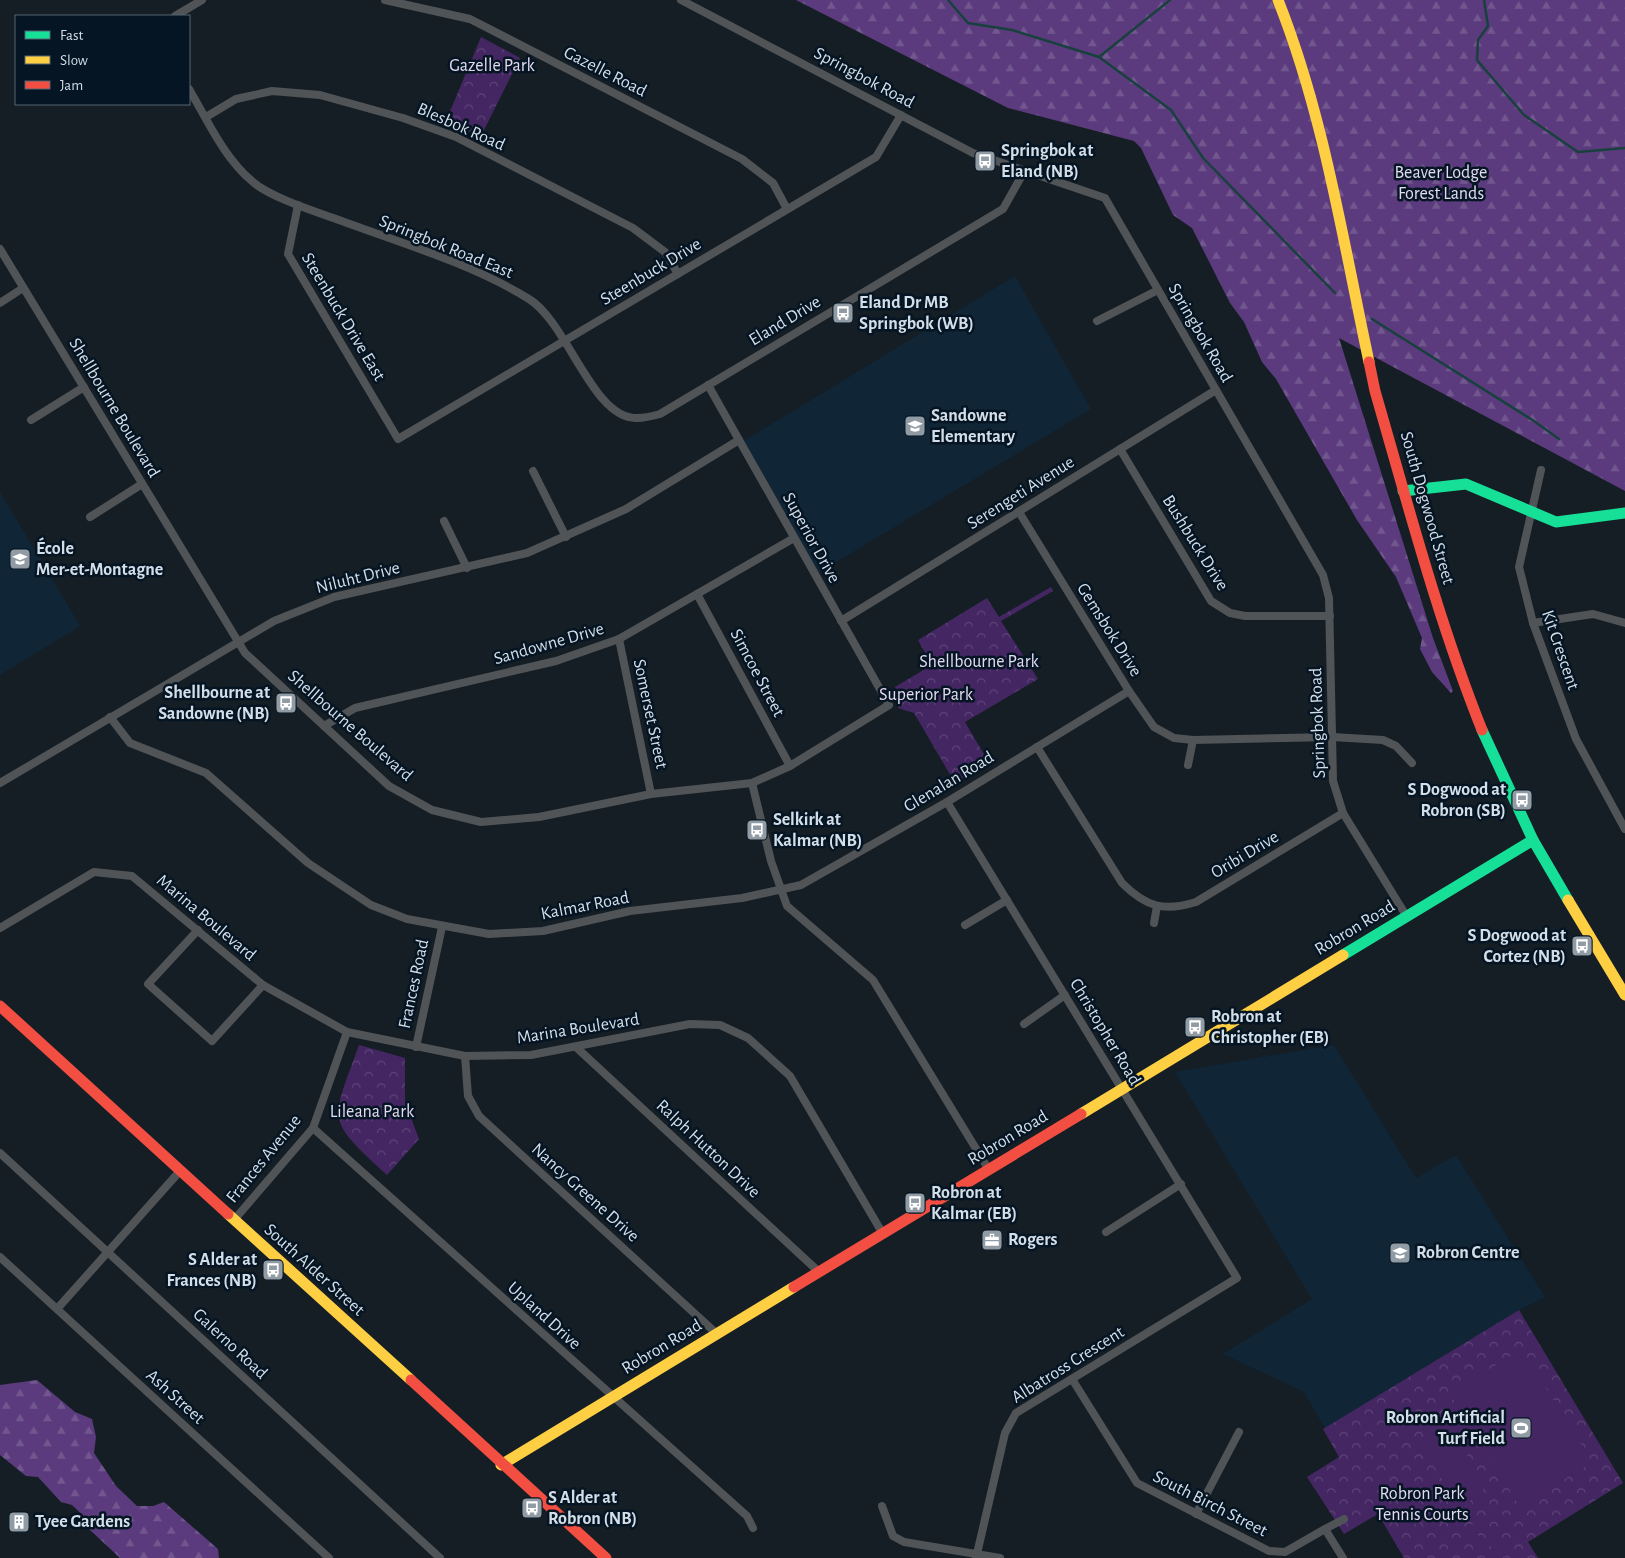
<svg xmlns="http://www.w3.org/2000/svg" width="1625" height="1558" font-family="'Alegreya Sans',sans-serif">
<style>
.built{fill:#102536}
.forest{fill:url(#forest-firs)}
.park{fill:url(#park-crowns)}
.pitch{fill:#442662}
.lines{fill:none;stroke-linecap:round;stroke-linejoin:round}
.stream{stroke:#18413d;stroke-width:2.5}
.street{stroke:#515457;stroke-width:8}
.fast{stroke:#16e098;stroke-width:11}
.slow{stroke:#ffcf43;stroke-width:11}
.jam{stroke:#f24e42;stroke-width:11}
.labels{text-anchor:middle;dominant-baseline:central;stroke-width:5;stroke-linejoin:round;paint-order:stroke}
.park-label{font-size:18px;fill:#e4dbf1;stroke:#051523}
.street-label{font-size:18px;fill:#d3dee8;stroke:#051523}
.poi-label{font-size:18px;font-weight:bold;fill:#d3dee8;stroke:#051523;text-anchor:start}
</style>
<defs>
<pattern id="forest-firs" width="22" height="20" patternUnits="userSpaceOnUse" patternTransform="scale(1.25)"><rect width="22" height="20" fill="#5b3b7d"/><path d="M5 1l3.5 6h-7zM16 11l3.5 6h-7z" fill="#72578f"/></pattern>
<pattern id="park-crowns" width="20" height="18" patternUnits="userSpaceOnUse" patternTransform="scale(1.25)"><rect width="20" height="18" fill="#442662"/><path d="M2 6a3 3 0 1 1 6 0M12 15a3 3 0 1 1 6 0" fill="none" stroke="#5e4578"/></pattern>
</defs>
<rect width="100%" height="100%" fill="#151e25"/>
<g class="built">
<path d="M1015,276l76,133 -276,166 -75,-132z"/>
<path d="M0,492l80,134 -80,49z"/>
<path d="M1334,1045l82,133 40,-23 89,142 -26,13 -194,118 -21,-36 -81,-38 89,-55 -137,-227z"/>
</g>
<g class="forest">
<path d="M796,0h829v491l-286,-153 94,300 20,53 -2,2 -19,-21 -12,-23 2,-11 -26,-61 -39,-57 -81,-141 -14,-17 -18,-40 -14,-19 -38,-75 -19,-13 -32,-67 -7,-7 -126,-33z"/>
<path d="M37,1380l38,32 17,7 4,18 -2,16 22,33 21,20h16l11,-4 54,47 1,9h-99l-31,-29 -1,-9 -16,-15 -11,-3 -23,-25 -12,-1 -26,-21v-70z"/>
</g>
<g class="park">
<path d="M481,37l39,21 -39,78 -35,-15z"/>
<path d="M1051,587l2,4 -52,30 37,58 -73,43 24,41 -34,20 -41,-70 -16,-5v-11l-3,-10 37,-22 -14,-25 69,-42 12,19z"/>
<path d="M359,1045l46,13v44l14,37 -32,36c-62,-57 -56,-52 -28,-130z"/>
<path d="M1519,1310l104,173 -95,59 10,16h-134l-26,-44 -34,20 -37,-57 32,-20 -16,-28z"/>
</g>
<g class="pitch">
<path d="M1522,1349l70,113 -72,45 -70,-113z"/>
<path d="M1445,1428l7,2 33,55 -3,8 -17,11 -9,-3 -33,-52v-9l16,-11z"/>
<path d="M1428,1482l16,26 -12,8 -16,-27z"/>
<path d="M1412,1492l16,26 -12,7 -16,-26z"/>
<path d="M1484,1517l9,15 -7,5 -9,-16z"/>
<path d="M1472,1524l8,15 -7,4 -8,-15z"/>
<path d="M1497,1541l9,15 -9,2 -7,-13z"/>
</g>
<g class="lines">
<g class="stream">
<path d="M948,0l20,23 44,7 87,27 72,53 32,48 132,135"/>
<path d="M1484,0l4,26 -10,14 -1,20 47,55 54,37 47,-4"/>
<path d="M1099,57l71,-57"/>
<path d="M1372,319l162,102 25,18"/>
</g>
<g class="street">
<path d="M385,0l85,19 272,140 31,24 14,26"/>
<path d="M681,0l292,153 132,45 218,377 6,23 4,183 10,32 64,104"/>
<path d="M175,16l27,-16"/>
<path d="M189,89c19,32 35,69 64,93 17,15 61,29 83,37 62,23 137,45 193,80 39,24 64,121 108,119 8,0 16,-2 23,-4l343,-205 22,-39"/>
<path d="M206,117l30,-18 36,-8 48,4 83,23 53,19 177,91 32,24 13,22"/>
<path d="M298,205l-10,49 110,185 478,-282 25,-42"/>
<path d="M0,249l245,404 144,133 43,24 49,12 58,-5 112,-23 101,-11 38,-17 99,-61 -181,-320"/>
<path d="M0,303l23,-15"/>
<path d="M1097,321l61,-31"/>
<path d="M31,420l53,-33"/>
<path d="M1120,449l91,152 19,12 15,3h85"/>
<path d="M1541,470l-22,97 14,56 43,116 49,90"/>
<path d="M533,471l33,66"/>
<path d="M1019,512l110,179 25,36 20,11 19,2 139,-3 51,3 13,6 16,17"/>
<path d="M90,517l52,-33"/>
<path d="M444,521l23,47"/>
<path d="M697,594l93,172"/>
<path d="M841,621l375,-231"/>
<path d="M1533,623l60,-9 32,9"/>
<path d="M619,639l32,155"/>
<path d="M110,717l20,26 76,30 102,90 63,42 36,14 82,15 54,-3 87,-20 112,-13 59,-13 146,-83 182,-111"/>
<path d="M324,726l31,-18 201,-47 63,-22 175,-101"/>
<path d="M1037,747l85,136c24,24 42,29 74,19l147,-89"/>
<path d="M1188,765l5,-25"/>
<path d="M0,783l274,-162 60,-24 193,-44 99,-44 113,-69"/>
<path d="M752,783l19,78 16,45 86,74 116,190"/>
<path d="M947,802l290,476 -221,135 -11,20 -29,125"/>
<path d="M1154,923l3,-17"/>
<path d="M965,925l42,-25"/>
<path d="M0,928l94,-56 38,4 131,109 84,47 118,24 66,-1 159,-31 30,1 28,13 42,38 93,158"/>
<path d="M198,930l-50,54 64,57 51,-56"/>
<path d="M1024,1024l41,-29"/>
<path d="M416,1047l26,-120"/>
<path d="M577,1048l242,224"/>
<path d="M465,1056l3,40 11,20 238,218"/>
<path d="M313,1128l434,388 6,12"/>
<path d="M0,1153l440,405"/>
<path d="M234,1220l79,-92 34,-96"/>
<path d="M1106,1232l75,-48"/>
<path d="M0,1257l329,301"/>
<path d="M57,1309l123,-138"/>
<path d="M1072,1379l65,104 132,68 16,1 40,-23 18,29"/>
<path d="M882,1506l11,30 11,6 96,16"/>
<path d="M1196,1514l43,-82"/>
<path d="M1325,1529l19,-10"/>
</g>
<g class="fast">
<path d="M1403,491l63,-7 90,38 69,-9"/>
<path d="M1482,730l51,110 35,60"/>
<path d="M1343,955l190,-115"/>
</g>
<g class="slow">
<path d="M1278,0c46,116 65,241 91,362"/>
<path d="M1568,900l57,95"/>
<path d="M1081,1114l262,-159"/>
<path d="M228,1214l183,166"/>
<path d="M501,1465l293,-178"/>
</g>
<g class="jam">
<path d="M1369,362l6,29c33,114 63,229 107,339"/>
<path d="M0,1006l228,208"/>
<path d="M794,1287l287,-173"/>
<path d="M411,1380l195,178"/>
</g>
</g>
<defs>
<g id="bus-square" transform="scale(1.125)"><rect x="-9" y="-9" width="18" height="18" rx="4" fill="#909ba4" stroke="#051523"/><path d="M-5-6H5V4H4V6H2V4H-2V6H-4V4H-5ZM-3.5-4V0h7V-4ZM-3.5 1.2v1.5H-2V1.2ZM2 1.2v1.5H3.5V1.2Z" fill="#fff"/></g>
<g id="school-square" transform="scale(1.125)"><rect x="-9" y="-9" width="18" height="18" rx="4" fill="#909ba4" stroke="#051523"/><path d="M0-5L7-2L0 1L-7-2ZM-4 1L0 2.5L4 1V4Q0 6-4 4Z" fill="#fff"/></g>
<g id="office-square" transform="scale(1.125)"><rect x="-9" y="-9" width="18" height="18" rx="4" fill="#909ba4" stroke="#051523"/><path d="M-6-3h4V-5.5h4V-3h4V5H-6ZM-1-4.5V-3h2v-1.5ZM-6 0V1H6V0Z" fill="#fff"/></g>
<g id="stadium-square" transform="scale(1.125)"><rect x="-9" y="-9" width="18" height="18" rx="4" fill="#909ba4" stroke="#051523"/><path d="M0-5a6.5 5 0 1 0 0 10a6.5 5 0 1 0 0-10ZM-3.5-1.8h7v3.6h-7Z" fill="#fff"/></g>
<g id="building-square" transform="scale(1.125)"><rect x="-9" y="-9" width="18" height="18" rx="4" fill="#909ba4" stroke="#051523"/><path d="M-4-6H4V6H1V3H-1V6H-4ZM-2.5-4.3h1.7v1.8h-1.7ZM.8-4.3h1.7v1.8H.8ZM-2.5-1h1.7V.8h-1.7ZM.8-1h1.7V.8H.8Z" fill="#fff"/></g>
</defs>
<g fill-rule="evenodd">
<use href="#bus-square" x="985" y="161"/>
<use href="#bus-square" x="843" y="313"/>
<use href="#school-square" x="915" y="426"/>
<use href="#school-square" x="20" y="559"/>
<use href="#bus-square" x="286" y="703"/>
<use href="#bus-square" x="1522" y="800"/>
<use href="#bus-square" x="757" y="830"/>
<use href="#bus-square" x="1582" y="946"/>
<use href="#bus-square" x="1195" y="1027"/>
<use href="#bus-square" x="915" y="1203"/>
<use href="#office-square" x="992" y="1240"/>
<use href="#school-square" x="1400" y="1253"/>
<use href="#bus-square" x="273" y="1270"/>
<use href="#stadium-square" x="1521" y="1428"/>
<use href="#bus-square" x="532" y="1508"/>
<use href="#building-square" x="19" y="1522"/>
</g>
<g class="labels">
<g class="park-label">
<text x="492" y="66">Gazelle Park</text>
<text x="1441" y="173">Beaver Lodge<tspan x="1441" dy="21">Forest Lands</tspan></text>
<text x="979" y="662">Shellbourne Park</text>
<text x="926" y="695">Superior Park</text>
<text x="372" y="1112">Lileana Park</text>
<text x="1422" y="1494">Robron Park<tspan x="1422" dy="21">Tennis Courts</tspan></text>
</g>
<g class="street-label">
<text transform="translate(605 72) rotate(27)">Gazelle Road</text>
<text transform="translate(864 78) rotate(28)">Springbok Road</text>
<text transform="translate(461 127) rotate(24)">Blesbok Road</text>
<text transform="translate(446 247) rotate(22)">Springbok Road East</text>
<text transform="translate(651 272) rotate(-31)">Steenbuck Drive</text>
<text transform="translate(343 317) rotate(59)">Steenbuck Drive East</text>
<text transform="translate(785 321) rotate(-31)">Eland Drive</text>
<text transform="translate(1200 333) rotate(60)">Springbok Road</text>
<text transform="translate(114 408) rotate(59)">Shellbourne Boulevard</text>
<text transform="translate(1021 493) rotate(-32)">Serengeti Avenue</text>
<text transform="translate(1427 508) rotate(74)">South Dogwood Street</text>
<text transform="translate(811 538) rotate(61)">Superior Drive</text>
<text transform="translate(1195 543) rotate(58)">Bushbuck Drive</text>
<text transform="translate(358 578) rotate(-14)">Niluht Drive</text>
<text transform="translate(1109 630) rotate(58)">Gemsbok Drive</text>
<text transform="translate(549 644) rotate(-16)">Sandowne Drive</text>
<text transform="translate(1560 650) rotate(71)">Kit Crescent</text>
<text transform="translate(757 673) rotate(62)">Simcoe Street</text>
<text transform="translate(650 714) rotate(78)">Somerset Street</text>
<text transform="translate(1318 723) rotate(-92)">Springbok Road</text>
<text transform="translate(350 726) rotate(41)">Shellbourne Boulevard</text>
<text transform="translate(949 782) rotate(-31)">Glenalan Road</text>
<text transform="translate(1245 855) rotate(-31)">Oribi Drive</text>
<text transform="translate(585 906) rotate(-11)">Kalmar Road</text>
<text transform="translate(206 918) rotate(40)">Marina Boulevard</text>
<text transform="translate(1355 928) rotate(-31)">Robron Road</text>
<text transform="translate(414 984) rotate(-78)">Frances Road</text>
<text transform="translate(578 1029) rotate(-9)">Marina Boulevard</text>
<text transform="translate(1105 1032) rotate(59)">Christopher Road</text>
<text transform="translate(1008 1138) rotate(-31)">Robron Road</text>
<text transform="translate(708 1149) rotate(43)">Ralph Hutton Drive</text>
<text transform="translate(264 1159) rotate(-51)">Frances Avenue</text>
<text transform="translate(585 1193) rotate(42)">Nancy Greene Drive</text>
<text transform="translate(314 1270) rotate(42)">South Alder Street</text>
<text transform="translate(544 1316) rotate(42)">Upland Drive</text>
<text transform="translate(230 1344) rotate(43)">Galerno Road</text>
<text transform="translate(662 1347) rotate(-31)">Robron Road</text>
<text transform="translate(1068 1365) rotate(-32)">Albatross Crescent</text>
<text transform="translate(175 1397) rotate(42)">Ash Street</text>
<text transform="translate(1210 1504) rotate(27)">South Birch Street</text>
</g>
<g class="poi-label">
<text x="1001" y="151">Springbok at<tspan x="1001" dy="21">Eland (NB)</tspan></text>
<text x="859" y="303">Eland Dr MB<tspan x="859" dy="21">Springbok (WB)</tspan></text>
<text x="931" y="416">Sandowne<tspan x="931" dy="21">Elementary</tspan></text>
<text x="36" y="549">École<tspan x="36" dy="21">Mer-et-Montagne</tspan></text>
<text x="270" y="693" text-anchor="end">Shellbourne at<tspan x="270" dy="21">Sandowne (NB)</tspan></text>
<text x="1506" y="790" text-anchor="end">S Dogwood at<tspan x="1506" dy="21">Robron (SB)</tspan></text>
<text x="773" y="820">Selkirk at<tspan x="773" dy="21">Kalmar (NB)</tspan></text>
<text x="1566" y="936" text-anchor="end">S Dogwood at<tspan x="1566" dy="21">Cortez (NB)</tspan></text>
<text x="1211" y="1017">Robron at<tspan x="1211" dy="21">Christopher (EB)</tspan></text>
<text x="931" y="1193">Robron at<tspan x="931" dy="21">Kalmar (EB)</tspan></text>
<text x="1008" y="1240">Rogers</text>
<text x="1416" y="1253">Robron Centre</text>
<text x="257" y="1260" text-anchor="end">S Alder at<tspan x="257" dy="21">Frances (NB)</tspan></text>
<text x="1505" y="1418" text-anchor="end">Robron Artificial<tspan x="1505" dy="21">Turf Field</tspan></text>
<text x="548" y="1498">S Alder at<tspan x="548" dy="21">Robron (NB)</tspan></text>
<text x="35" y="1522">Tyee Gardens</text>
</g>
</g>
<rect x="15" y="15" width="175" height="90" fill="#051523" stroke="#576572"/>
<rect x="25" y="31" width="25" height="8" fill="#16e098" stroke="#576572"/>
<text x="60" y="40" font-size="15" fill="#d3dee8">Fast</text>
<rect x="25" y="56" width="25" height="8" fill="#ffcf43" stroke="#576572"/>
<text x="60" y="65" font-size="15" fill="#d3dee8">Slow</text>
<rect x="25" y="81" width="25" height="8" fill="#f24e42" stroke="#576572"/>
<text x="60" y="90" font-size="15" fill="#d3dee8">Jam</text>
</svg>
